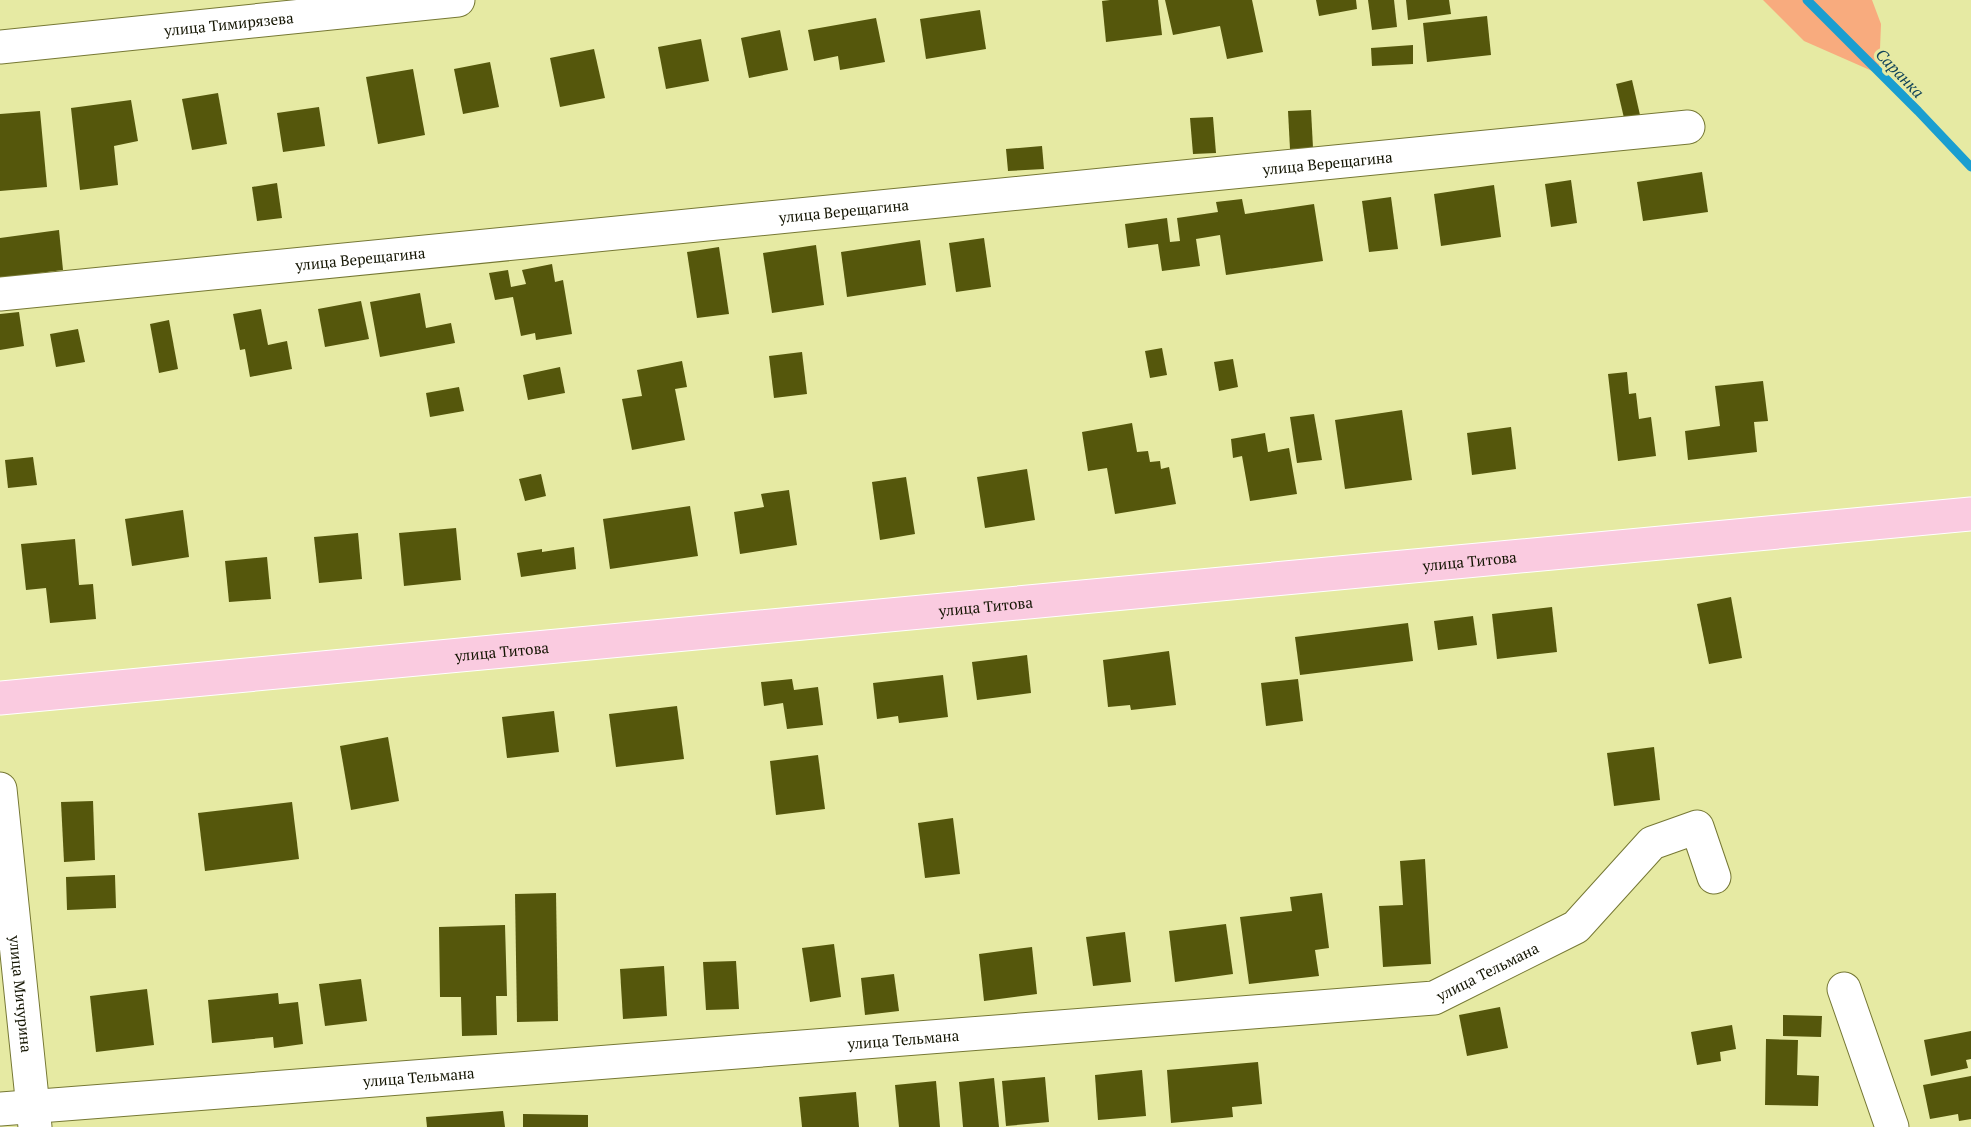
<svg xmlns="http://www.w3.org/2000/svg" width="1971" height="1127" font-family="'PT Serif',serif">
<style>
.green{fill:#f8ab7e}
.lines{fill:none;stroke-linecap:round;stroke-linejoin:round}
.stream{stroke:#1a9ed0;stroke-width:9}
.building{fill:#55570c}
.minor-casing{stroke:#767834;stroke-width:35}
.major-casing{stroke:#fff;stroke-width:35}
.minor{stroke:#fff;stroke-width:33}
.major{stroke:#facbe0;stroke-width:33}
.labels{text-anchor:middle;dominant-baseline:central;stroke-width:6;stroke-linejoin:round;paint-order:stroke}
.street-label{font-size:15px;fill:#121300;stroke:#e6eaa3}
.water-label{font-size:16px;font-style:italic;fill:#114358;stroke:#e6eaa3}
</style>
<rect width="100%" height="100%" fill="#e6eaa3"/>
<path class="green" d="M1763,0h109l9,24 -2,50 -75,-33z"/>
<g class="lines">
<path class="stream" d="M1807,0l111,111 53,56"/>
</g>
<g class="building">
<path d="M1110,0h48l4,35 -56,7 -4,-41z"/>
<path d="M1165,0h87l11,52 -36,7 -7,-33 -47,9z"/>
<path d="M1316,0h40l1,9 -38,7z"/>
<path d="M1368,0h26l3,27 -25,3z"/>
<path d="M1406,0h43l2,14 -43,6z"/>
<path d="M980,10l6,39 -60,10 -6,-40z"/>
<path d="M1487,16l4,39 -64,7 -4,-39z"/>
<path d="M876,18l9,44 -45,8 -2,-14 -24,5 -6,-31z"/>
<path d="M780,30l8,40 -39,8 -8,-40z"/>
<path d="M701,39l8,42 -43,8 -8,-42z"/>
<path d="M1413,45v19l-41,2 -1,-18z"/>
<path d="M594,49l11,49 -45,9 -10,-49z"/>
<path d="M490,62l9,45 -36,7 -9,-45z"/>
<path d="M413,69l12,66 -47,9 -12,-67z"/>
<path d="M1632,80l8,35 -16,3 -8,-34z"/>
<path d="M218,93l9,51 -35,6 -10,-51z"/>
<path d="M131,100l7,41 -24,5 4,39 -38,5 -9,-82z"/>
<path d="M319,107l6,39 -42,6 -6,-39z"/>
<path d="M1311,110l2,38 -23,1 -2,-38z"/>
<path d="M40,111l7,76 -47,4v-77z"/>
<path d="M1213,117l3,36 -23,1 -3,-36z"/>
<path d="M1042,146l2,23 -36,2 -2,-22z"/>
<path d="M1702,172l6,40 -65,9 -6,-39z"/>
<path d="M1571,180l6,43 -26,4 -6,-43z"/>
<path d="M277,183l5,35 -25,3 -5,-34z"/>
<path d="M1494,185l7,52 -60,9 -7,-52z"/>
<path d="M1391,197l7,52 -29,3 -7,-51z"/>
<path d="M1242,199l3,15 69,-10 9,57 -97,14 -6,-40 -24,4 4,27 -38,5 -4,-27 -30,4 -3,-24 42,-6 3,24 10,-1 -3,-23 41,-6 -2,-10z"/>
<path d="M59,230l4,40 -63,8v-40z"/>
<path d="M984,238l7,49 -35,5 -7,-49z"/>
<path d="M920,240l6,45 -79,12 -6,-45z"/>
<path d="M816,245l8,60 -52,8 -9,-60z"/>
<path d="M719,247l10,67 -32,4 -10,-66z"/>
<path d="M552,264l3,18 8,-2 9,54 -36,6 -1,-7 -14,3 -8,-39 -18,3 -6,-27 19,-3 3,17 15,-3 -4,-14z"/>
<path d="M420,293l6,35 25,-5 4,20 -75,14 -10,-55z"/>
<path d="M361,301l8,38 -44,8 -7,-38z"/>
<path d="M261,309l7,36 19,-4 5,28 -42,8 -5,-28 -5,1 -7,-36z"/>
<path d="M19,312l5,34 -24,4v-36z"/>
<path d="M169,320l9,49 -19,4 -9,-49z"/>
<path d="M78,329l7,33 -29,5 -6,-33z"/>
<path d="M1162,348l5,27 -17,3 -5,-27z"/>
<path d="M802,352l5,42 -33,4 -5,-42z"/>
<path d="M1233,359l5,28 -19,4 -5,-29z"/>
<path d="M682,361l5,26 -12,2 10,51 -53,10 -10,-51 20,-3 -5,-26z"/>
<path d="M560,367l5,26 -37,7 -5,-25z"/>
<path d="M1627,372l2,22 7,-1 3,26 12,-2 5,39 -38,5 -10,-87z"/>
<path d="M1763,381l5,40 -14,1 3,30 -69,8 -3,-29 35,-5 -5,-40z"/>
<path d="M459,387l5,24 -34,6 -4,-24z"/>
<path d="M1402,410l10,70 -67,9 -10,-69z"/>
<path d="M1314,414l8,46 -25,3 -7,-46z"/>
<path d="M1132,423l5,29 11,-1 2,11 10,-1 1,8 8,-2 7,37 -61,10 -8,-46 -19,3 -6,-39z"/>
<path d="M1511,427l5,42 -44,6 -5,-42z"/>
<path d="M1265,433l3,19 21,-4 8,46 -47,7 -8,-45 -9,2 -2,-19z"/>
<path d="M33,457l4,28 -29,3 -3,-28z"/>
<path d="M1027,469l8,51 -50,8 -8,-51z"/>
<path d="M541,474l5,22 -21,5 -6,-22z"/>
<path d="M906,477l9,57 -35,6 -8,-58z"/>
<path d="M789,490l8,55 -57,9 -6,-42 30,-5 -3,-13z"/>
<path d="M690,506l8,50 -88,13 -7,-50z"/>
<path d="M183,510l6,47 -57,9 -7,-47z"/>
<path d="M456,528l5,52 -57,6 -5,-53z"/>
<path d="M358,533l4,46 -43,4 -5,-46z"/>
<path d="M75,539l4,46 14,-1 3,35 -46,4 -4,-35 -20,2 -5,-46z"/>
<path d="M574,547l2,22 -55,8 -4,-24 25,-4v3z"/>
<path d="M267,557l4,42 -42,3 -4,-41z"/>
<path d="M1731,597l11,61 -33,6 -12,-60z"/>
<path d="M1552,607l5,45 -60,7 -5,-45z"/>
<path d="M1473,616l4,29 -39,5 -4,-29z"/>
<path d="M1408,623l5,38 -113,14 -5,-38z"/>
<path d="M1169,651l7,54 -45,5 -1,-5 -22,2 -5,-47z"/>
<path d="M1027,655l4,38 -54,7 -5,-38z"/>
<path d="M943,675l5,42 -49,6 -1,-7 -21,3 -4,-36z"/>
<path d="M792,679l2,11 24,-3 5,38 -36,4 -4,-26 -19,3 -3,-24z"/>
<path d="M1298,679l5,42 -37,5 -5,-43z"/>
<path d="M677,706l7,53 -68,8 -7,-53z"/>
<path d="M554,711l5,41 -52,6 -5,-41z"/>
<path d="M388,737l11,64 -48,9 -11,-64z"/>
<path d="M1654,747l6,53 -46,6 -7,-53z"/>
<path d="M818,755l7,54 -49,6 -6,-54z"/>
<path d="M93,801l2,59 -31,2 -3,-60z"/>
<path d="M292,802l7,57 -94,12 -7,-58z"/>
<path d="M953,818l7,56 -35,4 -7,-55z"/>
<path d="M1425,859l6,105 -48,3 -4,-61 24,-1 -3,-44z"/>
<path d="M115,875l1,33 -49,2 -1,-33z"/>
<path d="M556,893l2,128 -41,1 -2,-128z"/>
<path d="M1322,893l7,55 -14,2 4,26 -70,8 -9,-67 52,-6 -2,-14z"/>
<path d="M1226,924l7,50 -58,8 -6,-51z"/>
<path d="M505,925l2,71h-11l1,39 -35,1 -1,-39h-21l-1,-70z"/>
<path d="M1125,932l6,50 -38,4 -7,-49z"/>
<path d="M834,944l7,53 -31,5 -8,-54z"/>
<path d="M1032,947l5,47 -53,7 -5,-47z"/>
<path d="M736,961l3,48 -33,1 -3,-48z"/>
<path d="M664,966l3,50 -44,3 -3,-50z"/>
<path d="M894,974l5,37 -34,4 -4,-37z"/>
<path d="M361,979l6,42 -42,5 -6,-42z"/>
<path d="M147,989l7,56 -58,7 -6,-56z"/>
<path d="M278,993l1,11 19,-2 5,42 -29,4 -1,-11 -61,6 -4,-43z"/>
<path d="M1500,1007l8,41 -41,8 -8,-41z"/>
<path d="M1783,1015l39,1 -1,21 -38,-1z"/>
<path d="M1732,1025l4,24 -16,3 1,9 -24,4 -6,-33z"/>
<path d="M1971,1031v28l-5,1 2,8 -37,8 -7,-36z"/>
<path d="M1766,1039l32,1 -1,35 22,1 -1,30 -53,-1z"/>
<path d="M1258,1062l4,42 -30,3 1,10 -62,6 -4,-53z"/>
<path d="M1142,1070l4,46 -48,4 -3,-45z"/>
<path d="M1971,1076v43l-12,2 -1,-7 -28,5 -7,-34z"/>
<path d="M1045,1077l4,45 -43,4 -4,-45z"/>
<path d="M994,1078l5,49h-36l-4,-45z"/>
<path d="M936,1081l4,46h-41l-4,-42z"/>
<path d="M856,1092l3,35h-57l-3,-30z"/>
<path d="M503,1111l2,16h-78l-1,-10z"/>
<path d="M523,1114l65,1v12h-65z"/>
</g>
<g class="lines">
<g class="minor-casing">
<g id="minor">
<path id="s1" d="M0,47l458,-47"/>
<path id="s2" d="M0,294l1688,-167"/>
<path id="s3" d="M0,789l35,338"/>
<path d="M1844,989l48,138"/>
<path id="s4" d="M0,1109l1434,-111 142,-71 76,-84 45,-16 17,50"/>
</g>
</g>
<g class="major-casing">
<g id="major">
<path id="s5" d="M0,698l1971,-184"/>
</g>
</g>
<use href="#minor" class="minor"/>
<use href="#major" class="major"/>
</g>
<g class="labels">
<g class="street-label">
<text stroke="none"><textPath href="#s1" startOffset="230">улица Тимирязева</textPath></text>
<text stroke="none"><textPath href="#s2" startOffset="1334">улица Верещагина</textPath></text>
<text stroke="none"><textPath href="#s2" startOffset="848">улица Верещагина</textPath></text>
<text stroke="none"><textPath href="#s2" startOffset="362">улица Верещагина</textPath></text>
<text stroke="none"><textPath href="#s5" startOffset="1476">улица Титова</textPath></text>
<text stroke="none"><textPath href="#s5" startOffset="990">улица Титова</textPath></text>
<text stroke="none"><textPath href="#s5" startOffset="504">улица Титова</textPath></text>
<text stroke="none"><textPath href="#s4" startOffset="1498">улица Тельмана</textPath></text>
<text stroke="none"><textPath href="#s3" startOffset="206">улица Мичурина</textPath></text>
<text stroke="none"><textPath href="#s4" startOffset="906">улица Тельмана</textPath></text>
<text stroke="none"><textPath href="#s4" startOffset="420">улица Тельмана</textPath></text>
</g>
<g class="water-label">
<text transform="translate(1900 73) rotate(46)">Саранка</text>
</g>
</g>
</svg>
